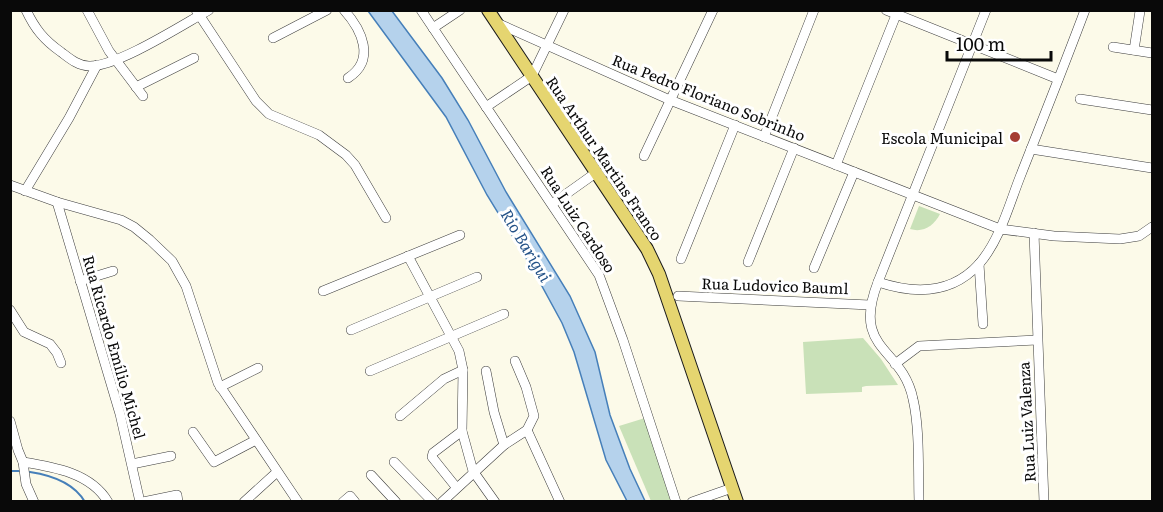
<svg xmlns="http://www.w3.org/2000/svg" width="1163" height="512" font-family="Literata,serif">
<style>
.green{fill:#c9e1b8}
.water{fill:#b5d2ec;stroke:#467fb9;stroke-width:1.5}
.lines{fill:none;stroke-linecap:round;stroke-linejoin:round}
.stream{stroke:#467fb9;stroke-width:2}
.minor-casing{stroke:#3c3c3c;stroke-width:10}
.major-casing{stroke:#1a1a1a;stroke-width:14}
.minor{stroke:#fff;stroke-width:9}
.major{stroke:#e5d570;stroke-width:12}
.poi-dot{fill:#a53c36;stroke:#fff;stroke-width:2}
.labels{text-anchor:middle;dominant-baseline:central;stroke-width:6;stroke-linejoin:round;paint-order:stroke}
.street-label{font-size:15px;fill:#090909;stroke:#fff}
.poi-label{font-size:15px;fill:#090909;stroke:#fff;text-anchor:end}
.water-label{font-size:16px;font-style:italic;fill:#255388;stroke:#fff}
</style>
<rect width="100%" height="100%" fill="#fcfae9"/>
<g class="green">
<path d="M919,206l21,8c-6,12 -17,19 -30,15z"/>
<path d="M863,338l18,21 17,26 -32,1 -4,1v5l-56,2 -3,-52z"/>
<path d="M645,418l28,83h-22l-32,-75z"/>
</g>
<path class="water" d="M368,11h24l50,67 26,42 38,72 64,104 25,56 15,63 20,54 15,32h-18l-21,-41 -32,-108 -12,-29 -30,-55 -45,-73 -41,-78z"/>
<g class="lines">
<g class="stream">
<path d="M10,471h10"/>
<path d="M30,472c20,3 44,11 55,30"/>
</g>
<g class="minor-casing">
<g id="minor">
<path d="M26,10c9,19 18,30 35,42 8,6 17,14 28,14 28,1 93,-41 120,-56"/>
<path d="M87,10l22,41 34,45"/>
<path d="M196,10l60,91 13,13 50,21 27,20 9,10 31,53"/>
<path d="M344,10c18,20 32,50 4,68"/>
<path d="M421,10l178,265 24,65 53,162"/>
<path d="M886,10l172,69"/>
<path d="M497,23l173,77 330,129 54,7 66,3 19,-3 13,-9"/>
<path d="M433,28l27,-18"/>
<path d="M273,38l54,-28"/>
<path d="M1113,47l39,6"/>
<path d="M1134,50l6,-39"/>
<path d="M136,87l58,-29"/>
<path d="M1080,99l72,11"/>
<path d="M486,107l46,-31 32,-66"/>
<path d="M764,137l50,-127"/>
<path d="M1031,149l121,19"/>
<path d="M644,156l69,-146"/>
<path d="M836,165l62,-155"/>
<path d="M10,185l47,17 64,18 13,7 16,13 22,21 14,25 32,97 80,119"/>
<path d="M25,191l44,-73 28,-53"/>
<path d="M57,202l63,212 20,88"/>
<path d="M552,204l45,-32"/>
<path d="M1034,233l10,269"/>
<path d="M408,256l51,95 4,19 -1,61 11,40 22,31"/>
<path d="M681,259l54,-134"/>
<path d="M748,262l46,-114"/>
<path d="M979,264l4,60"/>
<path d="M814,268l40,-96"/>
<path d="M80,281l33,-10"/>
<path d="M878,282c36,12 73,13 101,-18 21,-24 30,-59 41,-87 22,-56 44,-111 65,-167"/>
<path d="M323,291l137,-56"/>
<path d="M678,296l192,9"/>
<path d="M10,310l14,22 26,12 7,9 4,10"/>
<path d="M351,330l126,-53"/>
<path d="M515,361l11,26 8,29 -7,14"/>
<path d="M895,364l24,-18 118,-6"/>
<path d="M370,371l134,-57"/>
<path d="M486,371l8,41 10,33"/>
<path d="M220,387l38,-19"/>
<path d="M400,416l44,-37 19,-9"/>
<path d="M10,421l8,29 5,12 3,22 8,18"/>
<path d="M193,432l21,30 42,-22"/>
<path d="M23,462c31,5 68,11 85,40"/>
<path d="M394,462l39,40"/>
<path d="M132,464l39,-8"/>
<path d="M371,475l25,27"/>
<path d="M456,487l-24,-30 1,-4 29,-22"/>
<path d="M143,502l34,-7 1,7"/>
<path d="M244,502l33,-30"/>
<path d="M343,502l7,-6 5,6"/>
<path d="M442,502l62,-57 23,-15 33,72"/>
<path d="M692,502l40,-14"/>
<path d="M919,502c-1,-32 1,-73 -6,-103 -11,-53 -62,-48 -35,-117l108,-272"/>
</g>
</g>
<g class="major-casing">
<path id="major" d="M488,10l159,239 12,25 78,228"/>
</g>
<use href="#minor" class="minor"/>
<use href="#major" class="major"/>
</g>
<circle class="poi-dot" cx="1015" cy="137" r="6"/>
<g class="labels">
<g class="street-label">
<text transform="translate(709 97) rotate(22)">Rua Pedro Floriano Sobrinho</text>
<text transform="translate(605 158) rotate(56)">Rua Arthur Martins Franco</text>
<text transform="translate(579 219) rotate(57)">Rua Luiz Cardoso</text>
<text transform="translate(775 285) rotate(2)">Rua Ludovico Bauml</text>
<text transform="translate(115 347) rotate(74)">Rua Ricardo Emílio Michel</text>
<text transform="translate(1026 422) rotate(-93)">Rua Luiz Valenza</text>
</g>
<g class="poi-label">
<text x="1003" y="137">Escola Municipal</text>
</g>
<g class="water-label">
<text transform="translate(527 245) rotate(59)">Rio Barigui</text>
</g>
</g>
<rect width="1163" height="512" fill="none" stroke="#090909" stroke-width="24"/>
<path d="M947 51v9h104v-9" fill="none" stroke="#090909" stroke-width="3"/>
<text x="956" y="51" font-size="18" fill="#090909" stroke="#ffffff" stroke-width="4.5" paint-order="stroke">100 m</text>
</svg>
